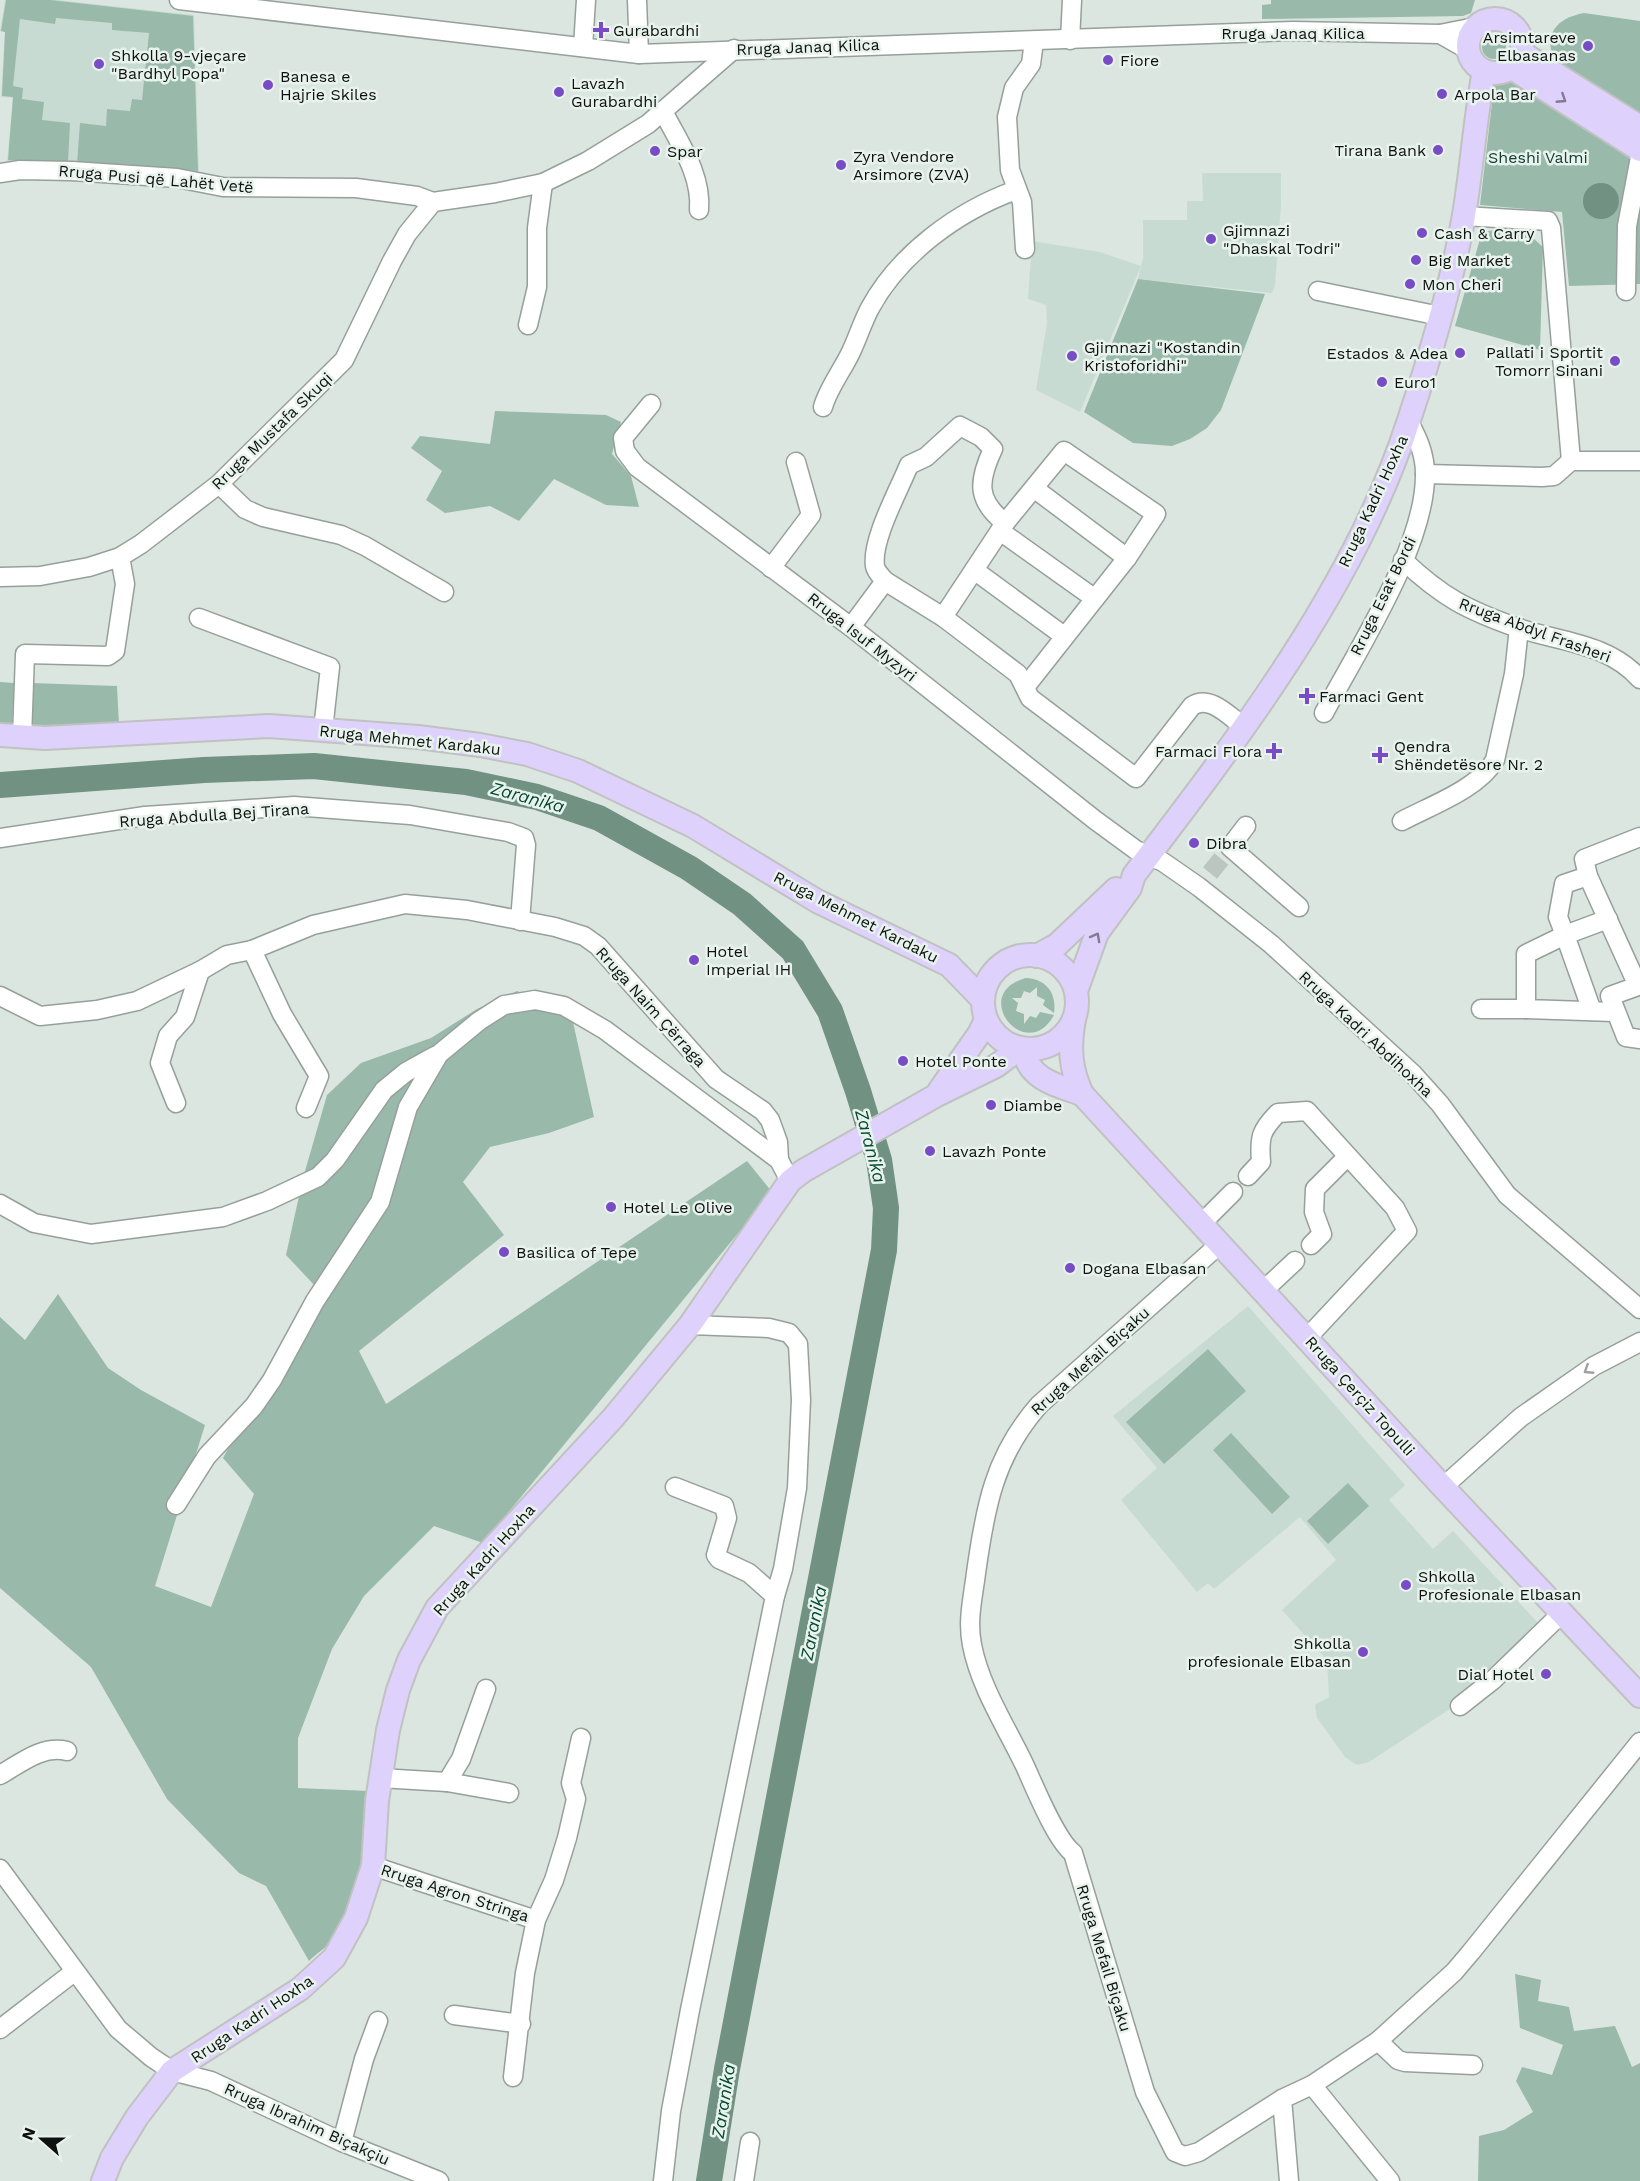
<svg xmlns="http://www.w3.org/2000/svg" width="1640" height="2181" font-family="'Work Sans',sans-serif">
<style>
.built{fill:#c8dbd2}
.green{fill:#99baaa}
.water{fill:#719182}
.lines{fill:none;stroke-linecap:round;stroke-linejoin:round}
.river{stroke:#719182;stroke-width:26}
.minor-tunnel{stroke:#bcc6c1;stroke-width:18;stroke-dasharray:18 9;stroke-linecap:butt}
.minor-casing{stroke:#96a09b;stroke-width:21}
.major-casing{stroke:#c0c1c1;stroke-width:26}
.minor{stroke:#fff;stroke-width:18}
.major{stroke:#ded2fd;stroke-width:22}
.oneway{stroke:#807b92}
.oneway2{stroke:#9fa09f}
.poi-dot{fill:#784cc5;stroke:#e8f3ed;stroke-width:2}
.labels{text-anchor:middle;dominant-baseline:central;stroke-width:5;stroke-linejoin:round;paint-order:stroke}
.poi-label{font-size:16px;fill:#0e1110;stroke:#e8f3ed;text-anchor:start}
.street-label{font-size:16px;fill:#0e1110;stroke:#e8f3ed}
.park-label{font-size:16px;fill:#13402f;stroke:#e8f3ed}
.water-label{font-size:18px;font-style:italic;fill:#064933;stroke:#e8f3ed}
</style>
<rect width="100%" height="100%" fill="#dbe6e0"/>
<g class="built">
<path d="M5,0h53l136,15 5,157 -192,-11 6,-63 -12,-1 4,-65 -5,-1z"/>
<path d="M1202,173h79v32l-6,81 -3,7 -134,-14 5,-21v-38h44v-19h16z"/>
<path d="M1032,241l68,11 41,14 -61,146 -44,-22 11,-67 -1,-18 -18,-6z"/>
<path d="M1248,1306l157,179 -16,15 44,49 20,-18 85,92 -85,84 -84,55 -12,3 -12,-8 -28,-39 -2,-13 14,-8 -2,-37 -45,-50 54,-50 -36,-43 -86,72 -6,-6 -11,9 -76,-92 36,-32 -44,-52z"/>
</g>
<g class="green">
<path d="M6,0h44l143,16 5,155 -121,-7 3,-41 26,3 1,-17 23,2 2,-12 10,1 7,-67 -37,-3v-7l-56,-5 -1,6 -35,-5 -7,67 10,2 -1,11 22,3 -2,18 28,3 -2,40 -60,-3 5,-63 -11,-1 3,-64 -4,-1z"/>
<path d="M1271,0h204l-4,13 -8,3 -201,3v-14l9,-1z"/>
<path d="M1584,13l56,8v92l-69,-40 -19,-19c-7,-25 10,-37 32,-41z"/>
<circle cx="1494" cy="47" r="12"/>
<path d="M1515,81l125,81v122l-71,2 -7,-74 -82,-7 14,-119z"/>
<path d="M1509,228l15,2 19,17 -3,103 -85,-24 27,-94z"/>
<path d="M1138,279l127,15 -44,116 -14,18 -17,11 -18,7 -39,-3 -49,-31z"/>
<path d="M495,411l111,4 15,7 -9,32 19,22 8,31 -33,-2 -52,-26 -35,42 -29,-15 -45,7 -19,-13 16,-29 -31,-23 9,-12 70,8z"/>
<path d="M0,682l14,1 -2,42 -12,-1z"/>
<path d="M32,683l85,3 2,39 -88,1z"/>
<path d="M1026,978c20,1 31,15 28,35l-11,-8 2,-5 -8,-4v-9l-7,6 -6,-2 -3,7h-9l6,5 -2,8 8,3v10l6,-8 6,2 4,-6 14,3c-28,51 -86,-22 -28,-37z"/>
<path d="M517,991l54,22 23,104 -45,16 -59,14 -27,35 41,53 -145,116 27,53 361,-243 25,31 -289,351 -49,-17 -70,70 -32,53 -34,89v50l72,3c-6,48 -7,106 -37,148 -6,8 -17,15 -24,22l-43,-75 -27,-13 -72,-74 -76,-132 -91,-79v-271l25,23 33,-46 50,74 33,22 64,35 -50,161 56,21 43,-113 -31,-36 93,-171 -30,-32 17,-77 24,-83 34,-32 70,-25 46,-29z"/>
<path d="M1208,1349l38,42 -82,73 -38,-42z"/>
<path d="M1231,1433l59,64 -18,17 -59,-64z"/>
<path d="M1348,1483l21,23 -41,38 -21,-23z"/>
<path d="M1515,1974l26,6 -3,21 31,6 5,24 41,-5 17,41 8,-4v118h-162l1,-45 25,-6 29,-18 -17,-31 6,-14 30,8 11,-30 -43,-17z"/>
</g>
<circle class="water" cx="1601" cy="201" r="18"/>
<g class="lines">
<path class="river" d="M0,785l204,-15 110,-4 152,16 71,15 62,21 90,50 53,36 51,46 37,61 28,80 21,69 7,48 -2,42 -157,819 -18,112"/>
<path class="minor-tunnel" d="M1210,873l13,-16"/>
<g class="minor-casing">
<g id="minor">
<path d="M179,0l460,54 654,-23 147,3 35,-7"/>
<path d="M637,0l2,54"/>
<path d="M1440,34l28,16"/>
<path d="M1070,40l2,-40"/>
<path d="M583,47l3,-47"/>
<path d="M663,111c16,32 39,63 36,99"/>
<path d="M0,173l20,-3 52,1 105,7 46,9 133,1 61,8 16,6 62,-9 48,-10 45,-22 60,-37 86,-75"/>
<path d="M1464,216l84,5 3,7 20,233"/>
<path d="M1025,249l-3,-47 -12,-32 -3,-53 7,-29 17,-24 3,-23"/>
<path d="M1318,291l122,25"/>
<path d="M1626,291l1,-65 13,-69"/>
<path d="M528,325l9,-38v-59l6,-45"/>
<path d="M651,404l-28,34 2,13 12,16 214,160 244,193 41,30 27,12 36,25 72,57 142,130 27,30 67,91 133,114"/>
<path d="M823,407c5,-18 18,-35 27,-53 7,-14 12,-31 20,-46 30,-55 88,-97 146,-118"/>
<path d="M1425,474l117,3 12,-1 17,-15h69"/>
<path d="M219,484l26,25 18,8 78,18 24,11 79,46"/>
<path d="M1035,489l92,69"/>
<path d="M1000,531l94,67"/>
<path d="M1403,560c39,37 64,50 115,68 42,14 90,15 122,51"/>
<path d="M771,568l40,-53 -15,-53"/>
<path d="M974,570l90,66"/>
<path d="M0,577l40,-1 49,-9 31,-10 21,-13 78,-60 125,-124 48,-99 15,-27 26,-32"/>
<path d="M885,581c-3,-4 -9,-9 -10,-15 -4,-26 24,-76 34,-101l17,-8 34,-31 21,11 12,12c-15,32 -17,51 12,74"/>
<path d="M943,617l62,-94 59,-72 92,63 -29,44 -101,128"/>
<path d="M199,618l131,49 -7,63"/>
<path d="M851,627l34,-46 58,36 75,57 12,24 106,80 56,-72c18,-12 38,11 52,21"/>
<path d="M1324,713c34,-64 102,-168 101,-239 0,-20 -7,-35 -16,-52"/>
<path d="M22,738l3,-84 83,2 7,-5 10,-67 -5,-27"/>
<path d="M1402,821c30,-16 76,-32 93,-61l19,-86 5,-46"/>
<path d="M1246,826l-16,21 69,60"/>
<path d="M1640,837l-56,22 4,17 50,110 -28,10 16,41 14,2"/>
<path d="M0,838l145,-22 149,-10 116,9 98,17 16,6 2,7 -6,76"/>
<path d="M1588,876l-24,8 -6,33 7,18 -39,19v55l88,3"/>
<path d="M252,950l30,64 37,62 -13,32"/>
<path d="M0,996l40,20 57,-6 40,-9 63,-30 27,-16 25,-5 61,-25 92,-21 62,6 88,17 29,9 14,10 118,133 47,32 7,9 8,22 1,18"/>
<path d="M1481,1009h45"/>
<path d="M1592,1011l-27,-76 43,-16"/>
<path d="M176,1103l-16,-40 8,-27 17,-19 15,-46"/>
<path d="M1248,1176l13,-14c-2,-25 0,-32 17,-49l29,-2 88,97 12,23 -100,107"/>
<path d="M0,1204l34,19 57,11 132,-17 44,-16 51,-24 17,-17 49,-70 22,-18 29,-16"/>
<path d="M1202,1223l31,-31"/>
<path d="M1221,1243l-182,162c-45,51 -54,103 -63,168 -3,25 -9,47 -4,72 8,42 35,83 53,121 10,22 31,74 48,87l72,239 30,60 10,4 14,-4 83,-53 30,-14 66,-44 76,-69 17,-20 169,-210"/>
<path d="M1311,1245l11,-11 -8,-22 1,-23 32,-32"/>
<path d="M1264,1290l31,-29"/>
<path d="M675,1487l49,19 3,12 -11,37 3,4 30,14 26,23"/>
<path d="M1443,1487l78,-70 73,-51 46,-24"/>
<path d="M176,1505l31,-49 47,-50 18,-26 43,-79 65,-99 28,-95 31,-53 40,-33 25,-16 31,-5 29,6 41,24 174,130 11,21"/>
<path d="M1460,1706l33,-26 69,-67"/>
<path d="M0,1775c21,-12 42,-30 67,-24"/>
<path d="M380,1778l67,4 62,11"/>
<path d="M447,1782l14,-23 25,-70"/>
<path d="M373,1866l163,54"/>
<path d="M0,1869l118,160 33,28 21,14 39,10 131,61 97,39"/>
<path d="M454,2015l67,9"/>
<path d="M0,2029l74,-57"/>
<path d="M1378,2041l20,19 7,2 68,3"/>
<path d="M513,2077l12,-104 11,-53 18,-40 13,-42 9,-39 -5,-16 10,-45"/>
<path d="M1312,2085l78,96"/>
<path d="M1282,2099l7,82"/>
<path d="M342,2142l22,-83 14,-38"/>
<path d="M663,2181l8,-70 19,-101 85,-414 8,-27 14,-81 4,-88 -3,-56 -9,-11 -20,-5 -79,-3"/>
<path d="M744,2181l6,-39"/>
</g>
</g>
<g class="major-casing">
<g id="major">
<circle cx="1495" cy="46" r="27"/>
<path d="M1522,53l118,74"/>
<path d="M1512,68l128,82"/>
<path d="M0,735l45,3 224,-12 149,11 62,8 47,9 51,17 115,55 124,75 132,64 34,35"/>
<circle cx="1030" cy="1002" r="47"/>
<path d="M1037,956l20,-11 59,-56"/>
<path d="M1076,991l21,-58 33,-45 4,-13c104,-136 222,-290 275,-455 22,-66 43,-136 55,-205 8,-48 11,-96 20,-144"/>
<path d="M1074,1019c-5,29 -4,49 8,75l361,393 197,209"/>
<path d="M1023,1049c6,31 33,36 59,45"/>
<path d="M939,1091l40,-57 7,-14"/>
<path d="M103,2181l9,-23 25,-41 35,-46 128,-82 34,-31 22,-40 17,-52 4,-65 11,-71 10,-40 11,-30 28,-52 176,-190 77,-93 100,-144 13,-10 134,-76 59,-29 24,-18"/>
</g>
</g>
<use href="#minor" class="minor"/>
<use href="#major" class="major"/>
</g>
<defs><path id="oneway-chevron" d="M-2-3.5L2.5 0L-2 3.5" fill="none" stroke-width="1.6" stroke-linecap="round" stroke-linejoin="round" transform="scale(1.5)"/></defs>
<g class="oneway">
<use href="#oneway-chevron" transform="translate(1562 99) rotate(33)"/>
<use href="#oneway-chevron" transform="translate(1096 937) rotate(-61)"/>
</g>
<use class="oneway2" href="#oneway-chevron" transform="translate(1588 1370) rotate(147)"/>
<g class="poi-dot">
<path d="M598 21h6v6h6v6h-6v6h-6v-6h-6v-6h6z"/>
<circle cx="1588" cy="46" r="6"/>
<circle cx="1108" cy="60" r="6"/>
<circle cx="99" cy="64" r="6"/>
<circle cx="268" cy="85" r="6"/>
<circle cx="559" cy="92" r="6"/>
<circle cx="1442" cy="94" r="6"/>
<circle cx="1438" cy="150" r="6"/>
<circle cx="655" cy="151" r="6"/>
<circle cx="841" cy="165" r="6"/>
<circle cx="1422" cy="233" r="6"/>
<circle cx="1211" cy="239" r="6"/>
<circle cx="1416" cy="260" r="6"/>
<circle cx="1410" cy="284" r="6"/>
<circle cx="1460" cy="353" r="6"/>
<circle cx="1072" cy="356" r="6"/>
<circle cx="1615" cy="361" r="6"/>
<circle cx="1382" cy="382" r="6"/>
<path d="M1304 687h6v6h6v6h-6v6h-6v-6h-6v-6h6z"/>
<path d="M1271 742h6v6h6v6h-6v6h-6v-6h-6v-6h6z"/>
<path d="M1377 746h6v6h6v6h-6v6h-6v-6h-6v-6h6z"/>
<circle cx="1194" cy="843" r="6"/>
<circle cx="694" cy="960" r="6"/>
<circle cx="903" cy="1061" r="6"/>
<circle cx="991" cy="1105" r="6"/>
<circle cx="930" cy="1151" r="6"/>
<circle cx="611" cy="1207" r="6"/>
<circle cx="504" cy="1252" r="6"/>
<circle cx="1070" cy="1268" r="6"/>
<circle cx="1406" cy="1585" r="6"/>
<circle cx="1363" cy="1652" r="6"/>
<circle cx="1546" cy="1674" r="6"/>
</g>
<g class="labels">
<g class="poi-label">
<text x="613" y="30">Gurabardhi</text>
<text x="1576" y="37" text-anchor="end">Arsimtareve<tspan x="1576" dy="18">Elbasanas</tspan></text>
<text x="111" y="55">Shkolla 9-vjeçare<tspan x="111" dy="18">"Bardhyl Popa"</tspan></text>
<text x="1120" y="60">Fiore</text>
<text x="280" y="76">Banesa e<tspan x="280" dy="18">Hajrie Skiles</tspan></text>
<text x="571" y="83">Lavazh<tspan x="571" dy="18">Gurabardhi</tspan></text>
<text x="1454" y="94">Arpola Bar</text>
<text x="1426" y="150" text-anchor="end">Tirana Bank</text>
<text x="667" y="151">Spar</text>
<text x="853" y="156">Zyra Vendore<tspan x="853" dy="18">Arsimore (ZVA)</tspan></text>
<text x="1223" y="230">Gjimnazi<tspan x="1223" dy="18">"Dhaskal Todri"</tspan></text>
<text x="1434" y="233">Cash &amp; Carry</text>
<text x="1428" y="260">Big Market</text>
<text x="1422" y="284">Mon Cheri</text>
<text x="1084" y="347">Gjimnazi "Kostandin<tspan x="1084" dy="18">Kristoforidhi"</tspan></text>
<text x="1603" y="352" text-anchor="end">Pallati i Sportit<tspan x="1603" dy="18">Tomorr Sinani</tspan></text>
<text x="1448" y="353" text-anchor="end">Estados &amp; Adea</text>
<text x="1394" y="382">Euro1</text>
<text x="1319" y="696">Farmaci Gent</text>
<text x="1394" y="746">Qendra<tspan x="1394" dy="18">Shëndetësore Nr. 2</tspan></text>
<text x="1262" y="751" text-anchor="end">Farmaci Flora</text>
<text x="1206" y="843">Dibra</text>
<text x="706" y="951">Hotel<tspan x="706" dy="18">Imperial IH</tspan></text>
<text x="915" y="1061">Hotel Ponte</text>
<text x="1003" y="1105">Diambe</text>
<text x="942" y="1151">Lavazh Ponte</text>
<text x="623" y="1207">Hotel Le Olive</text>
<text x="516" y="1252">Basilica of Tepe</text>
<text x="1082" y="1268">Dogana Elbasan</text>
<text x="1418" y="1576">Shkolla<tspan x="1418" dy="18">Profesionale Elbasan</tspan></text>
<text x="1351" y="1643" text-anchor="end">Shkolla<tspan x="1351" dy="18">profesionale Elbasan</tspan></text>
<text x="1534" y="1674" text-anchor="end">Dial Hotel</text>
</g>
<g class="street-label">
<text x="1293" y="33">Rruga Janaq Kilica</text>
<text transform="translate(808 47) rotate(-2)">Rruga Janaq Kilica</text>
<text transform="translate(156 179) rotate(5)">Rruga Pusi që Lahët Vetë</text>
<text transform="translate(272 431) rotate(-44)">Rruga Mustafa Skuqi</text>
<text transform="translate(1373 501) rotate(-65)">Rruga Kadri Hoxha</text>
<text transform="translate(1383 596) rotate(-64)">Rruga Esat Bordi</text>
<text transform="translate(1535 630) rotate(20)">Rruga Abdyl Frasheri</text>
<text transform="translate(862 637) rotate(38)">Rruga Isuf Myzyri</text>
<text transform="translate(410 740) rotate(6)">Rruga Mehmet Kardaku</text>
<text transform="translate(214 815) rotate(-4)">Rruga Abdulla Bej Tirana</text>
<text transform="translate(856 917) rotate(27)">Rruga Mehmet Kardaku</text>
<text transform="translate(651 1007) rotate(48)">Rruga Naim Çërraga</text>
<text transform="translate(1366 1034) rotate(43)">Rruga Kadri Abdihoxha</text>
<text transform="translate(1090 1361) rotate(-42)">Rruga Mefail Biçaku</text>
<text transform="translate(1360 1396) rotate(48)">Rruga Çerçiz Topulli</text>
<text transform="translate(484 1560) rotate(-48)">Rruga Kadri Hoxha</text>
<text transform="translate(455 1893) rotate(18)">Rruga Agron Stringa</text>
<text transform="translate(1104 1958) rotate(73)">Rruga Mefail Biçaku</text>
<text transform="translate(252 2019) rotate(-34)">Rruga Kadri Hoxha</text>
<text transform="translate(307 2124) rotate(24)">Rruga Ibrahim Biçakçiu</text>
</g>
<g class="park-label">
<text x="1538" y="157">Sheshi Valmi</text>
</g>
<g class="water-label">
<text transform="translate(528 797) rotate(15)">Zaranika</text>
<text transform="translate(871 1146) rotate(75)">Zaranika</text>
<text transform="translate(813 1623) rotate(-79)">Zaranika</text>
<text transform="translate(723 2101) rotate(-81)">Zaranika</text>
</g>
</g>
<g transform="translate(42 2139) rotate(291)" stroke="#e8f3ed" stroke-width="4.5" paint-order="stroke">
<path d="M0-4.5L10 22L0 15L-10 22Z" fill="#0e1110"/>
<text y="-9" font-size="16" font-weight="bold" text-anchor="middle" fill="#0e1110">N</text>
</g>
</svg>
